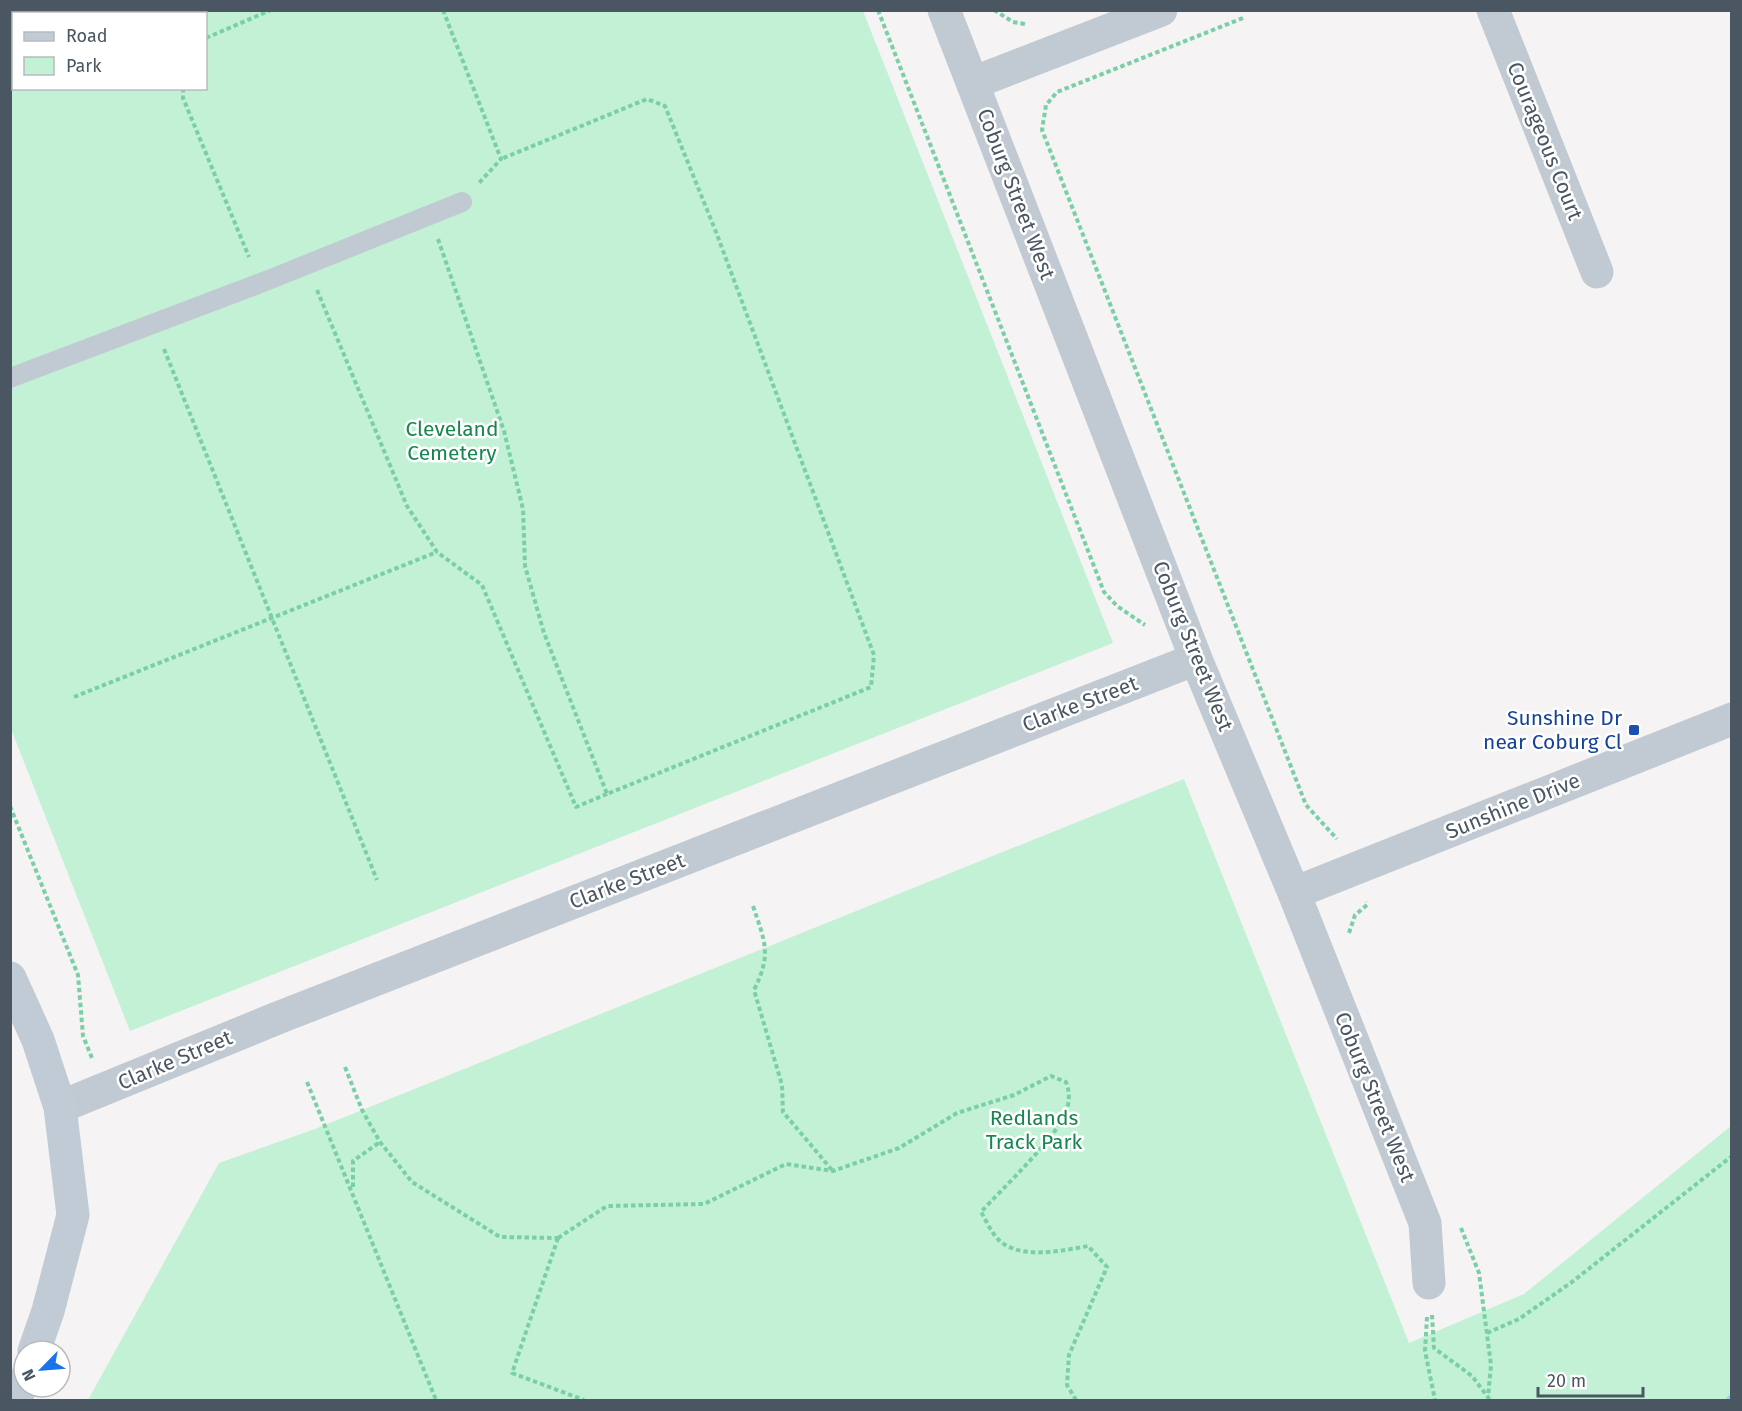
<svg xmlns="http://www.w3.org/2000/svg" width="1742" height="1411" font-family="'Fira Sans',sans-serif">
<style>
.green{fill:#c3f1d5}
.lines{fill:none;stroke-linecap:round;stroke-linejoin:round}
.stream{stroke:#90daee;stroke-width:10}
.path{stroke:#7ad0a6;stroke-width:4;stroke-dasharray:4.5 3;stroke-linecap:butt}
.service{stroke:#c1cad2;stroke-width:20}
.minor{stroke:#c1cad2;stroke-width:33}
.secondary{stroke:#c1cbd6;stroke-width:33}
.transit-dot{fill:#1a4fb4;stroke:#fff;stroke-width:2}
.labels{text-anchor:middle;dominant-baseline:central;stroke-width:5;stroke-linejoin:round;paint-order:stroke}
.street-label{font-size:21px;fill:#4a5661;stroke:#fff}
.park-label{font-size:21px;fill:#17864f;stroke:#fff}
.transit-label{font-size:21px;fill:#164399;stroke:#fff;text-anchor:end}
</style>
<rect width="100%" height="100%" fill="#f5f3f3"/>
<g class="green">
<path d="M186,11h677l250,632 -983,388 -119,-302v-649l2,-2 1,10h192v-74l-28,-1z"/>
<path d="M1184,779l225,564 115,-49 207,-168v274h-1643l131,-237 96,-34z"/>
</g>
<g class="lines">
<path class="stream" d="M1731,1400h1"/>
<g class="path">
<path d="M443,10l58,149 -22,24"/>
<path d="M878,10l226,582 13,14 28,19"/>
<path d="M994,10l19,12 12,2"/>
<path d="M1243,18l-186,74 -11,13 -4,25 264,675 31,34"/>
<path d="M206,38l65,-28"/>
<path d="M183,88v10l66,159"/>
<path d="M438,239l66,192 19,78 2,57 19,67 63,161 264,-107 3,-32 -158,-423 -51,-126 -18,-7 -146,60"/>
<path d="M317,290l90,216 30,46 45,33 94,222 31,-13"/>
<path d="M164,349l213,531"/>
<path d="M74,697l363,-145"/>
<path d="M10,806l68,169 5,61 9,22"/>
<path d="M753,906c12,36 19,48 1,84l28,95 1,27 49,58"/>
<path d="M1349,933l6,-18 12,-10 -1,-3"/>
<path d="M345,1067l17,43 18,32 32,40 88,55 58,1"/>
<path d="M307,1082l129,318"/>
<path d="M353,1187v-26l27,-19"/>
<path d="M1461,1228l18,45 12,92 -3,32"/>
<path d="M558,1238l49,-32 97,-2 82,-40 47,7 66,-23 58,-35 57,-18 37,-19 15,6c4,11 4,20 -1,32 -11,26 -63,75 -84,98 5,8 9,18 15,25 20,24 65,14 92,9l19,21 -38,88 -2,30 9,15"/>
<path d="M558,1238l-46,135 72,27"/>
<path d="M1432,1315l2,33 38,28 18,24"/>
<path d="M1427,1317l-2,34 10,49"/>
<path d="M1487,1333l32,-14 53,-37 160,-126"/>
</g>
<path class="service" d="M10,378l261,-99 191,-77"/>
<g class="minor">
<path d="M944,10l252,649 98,234 131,330 4,60"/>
<path d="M1493,10l104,262"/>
<path d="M973,83l188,-73"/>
<path d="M1294,893l438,-174"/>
<path d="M60,1107l220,-90 916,-358"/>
</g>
<g class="secondary">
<path d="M10,978l28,62 22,67 13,108 -25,96 -14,40"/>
<path d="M14,1400l10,-19"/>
</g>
</g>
<rect class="transit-dot" x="1628" y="724" width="12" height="12" rx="3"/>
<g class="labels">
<g class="street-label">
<text transform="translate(1545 141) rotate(68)">Courageous Court</text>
<text transform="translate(1016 194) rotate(69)">Coburg Street West</text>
<text transform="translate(1193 646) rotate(68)">Coburg Street West</text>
<text transform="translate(1080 704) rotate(-21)">Clarke Street</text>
<text transform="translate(1513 806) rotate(-22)">Sunshine Drive</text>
<text transform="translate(627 881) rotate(-21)">Clarke Street</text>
<text transform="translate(175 1060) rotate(-23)">Clarke Street</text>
<text transform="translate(1375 1097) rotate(68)">Coburg Street West</text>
</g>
<g class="park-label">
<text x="452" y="429">Cleveland<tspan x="452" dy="24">Cemetery</tspan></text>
<text x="1034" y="1118">Redlands<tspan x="1034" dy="24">Track Park</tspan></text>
</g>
<g class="transit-label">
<text x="1622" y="718">Sunshine Dr<tspan x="1622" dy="24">near Coburg Cl</tspan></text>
</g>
</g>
<rect width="1742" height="1411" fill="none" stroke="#4a5661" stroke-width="24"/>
<rect x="12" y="12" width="195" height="78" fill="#ffffff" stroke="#b7bbc0" stroke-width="1.5"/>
<rect x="24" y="32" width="30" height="9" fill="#c1cbd6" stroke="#b7bbc0" stroke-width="1.5"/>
<text x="66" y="42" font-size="18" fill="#4a5661">Road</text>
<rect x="24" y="57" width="30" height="18" fill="#c3f1d5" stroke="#b7bbc0" stroke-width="1.5"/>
<text x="66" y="72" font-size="18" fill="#4a5661">Park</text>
<g transform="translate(42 1369) rotate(245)"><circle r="28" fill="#ffffff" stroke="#b7bbc0" stroke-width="1.5"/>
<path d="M0-4.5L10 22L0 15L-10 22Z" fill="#1a73e8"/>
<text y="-9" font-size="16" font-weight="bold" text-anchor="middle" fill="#4a5661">N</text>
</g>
<path d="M1538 1387v9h105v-9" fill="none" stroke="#4a5661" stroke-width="3"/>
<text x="1547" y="1387" font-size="18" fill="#4a5661" stroke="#ffffff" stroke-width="4.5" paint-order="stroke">20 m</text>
</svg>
